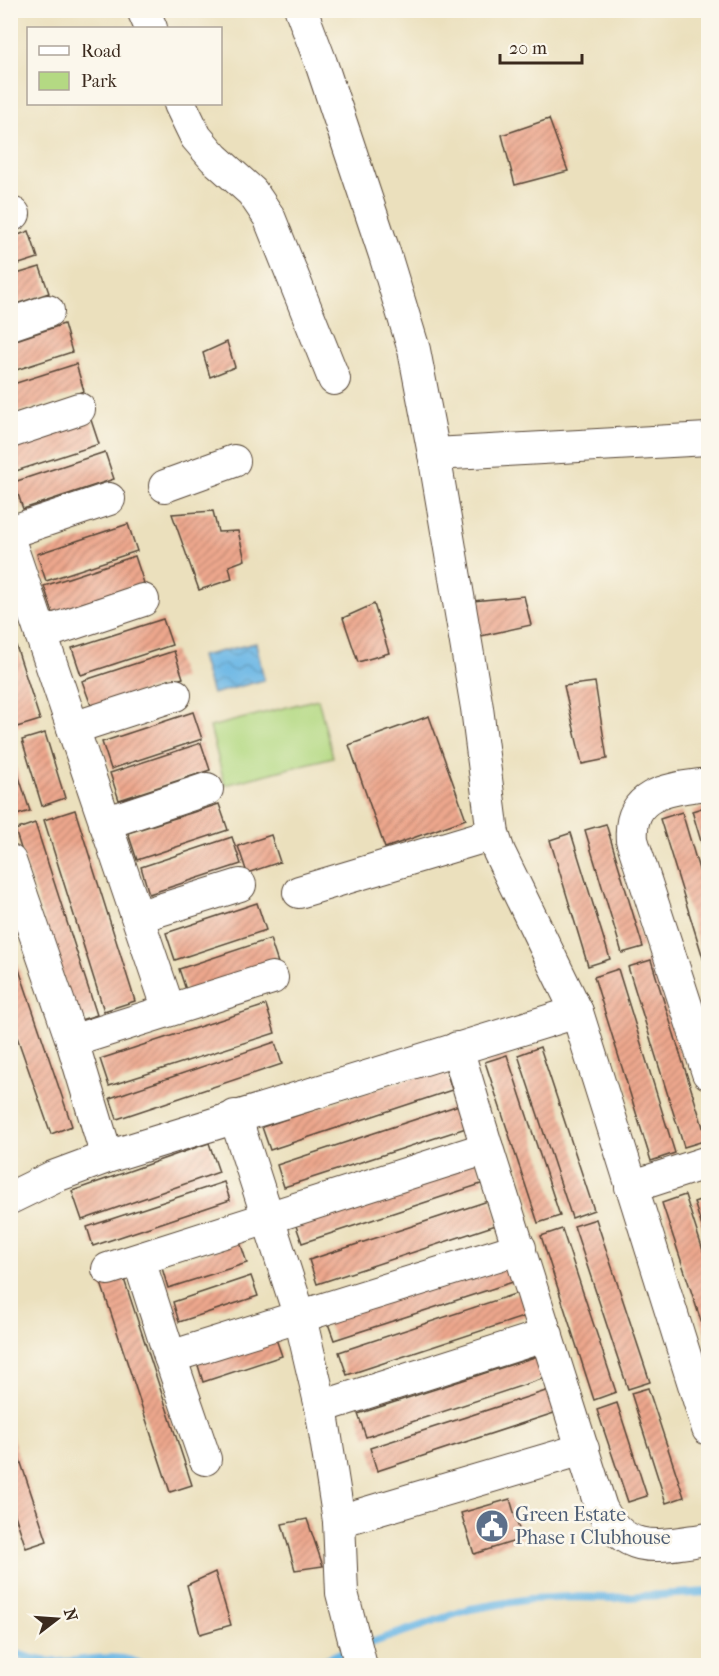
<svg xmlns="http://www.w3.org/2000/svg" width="719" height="1676" font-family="'IM FELL French Canon',serif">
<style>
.green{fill:#b4d983;stroke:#788250;stroke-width:1.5}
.water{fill:url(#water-waves);stroke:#547082;stroke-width:1.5}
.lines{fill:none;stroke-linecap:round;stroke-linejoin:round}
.stream{stroke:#6cb7e5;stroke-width:8}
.building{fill:url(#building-hatch)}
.minor-casing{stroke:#554536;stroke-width:34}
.minor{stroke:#fff;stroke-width:32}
.labels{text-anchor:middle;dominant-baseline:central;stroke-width:5;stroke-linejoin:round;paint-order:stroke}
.service-label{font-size:20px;fill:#4e5e75;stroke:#fbf7ec;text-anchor:start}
</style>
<defs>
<pattern id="water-waves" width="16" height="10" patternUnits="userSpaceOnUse" patternTransform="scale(1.5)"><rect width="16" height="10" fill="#6cb7e5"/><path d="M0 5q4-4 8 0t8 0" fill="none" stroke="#5a95b9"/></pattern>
<pattern id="building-hatch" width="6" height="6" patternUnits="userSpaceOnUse" patternTransform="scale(1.5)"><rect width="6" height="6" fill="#eda78d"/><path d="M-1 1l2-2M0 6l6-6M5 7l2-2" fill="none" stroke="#c18873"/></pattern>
</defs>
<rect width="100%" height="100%" fill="#fbf7ec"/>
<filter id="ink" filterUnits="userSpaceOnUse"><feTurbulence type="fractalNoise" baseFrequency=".0167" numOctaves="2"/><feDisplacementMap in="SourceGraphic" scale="12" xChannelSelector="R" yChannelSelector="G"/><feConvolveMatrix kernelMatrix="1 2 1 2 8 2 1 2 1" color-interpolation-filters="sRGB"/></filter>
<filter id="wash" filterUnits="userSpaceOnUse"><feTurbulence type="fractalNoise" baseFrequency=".008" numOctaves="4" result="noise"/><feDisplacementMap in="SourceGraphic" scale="24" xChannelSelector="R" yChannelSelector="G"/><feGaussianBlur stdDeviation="1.35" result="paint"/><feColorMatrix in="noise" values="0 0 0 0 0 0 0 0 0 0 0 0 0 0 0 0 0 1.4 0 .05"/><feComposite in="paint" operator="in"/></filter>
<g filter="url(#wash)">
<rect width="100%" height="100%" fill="#ebe0bd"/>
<path class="green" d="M318,699l15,58 -108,28 -15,-58z"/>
<path class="water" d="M256,643l8,37 -52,14 -11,-38z"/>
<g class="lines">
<g class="stream">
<path d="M10,1651c16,7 33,12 50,11 27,-1 59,-10 84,4"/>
<path d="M311,1666l30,-13 129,-44 60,-10 41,-2 41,1 96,-6"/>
</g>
</g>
<g id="blocks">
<g class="building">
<path d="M549,119l19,52 -53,14 -13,-50z"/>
<path d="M29,231l9,27 -28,9v-29z"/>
<path d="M40,267l9,26 -39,13v-30z"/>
<path d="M64,324l8,28 -62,20v-30z"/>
<path d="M227,342l8,25 -25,10 -7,-24z"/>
<path d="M76,364l8,27 -74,24v-30z"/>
<path d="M90,417l9,27 -89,29v-29z"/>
<path d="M105,452l9,27 -91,30 -9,-27z"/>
<path d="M213,511l5,21 20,-1 7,29 -16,6 3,13 -33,11 -27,-76z"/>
<path d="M128,524l9,27 -91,30 -9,-27z"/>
<path d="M135,556l9,27 -91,30 -9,-27z"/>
<path d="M524,596l7,29 -50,11 -8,-35z"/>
<path d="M374,604l15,49 -31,9 -15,-44z"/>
<path d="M163,619l9,26 -91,30 -9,-27z"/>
<path d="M10,627l30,93 -23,7 -7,-21z"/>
<path d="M174,651l9,27 -91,30 -10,-27z"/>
<path d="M595,682l12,77 -25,5 -18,-78z"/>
<path d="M193,712l9,27 -91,30 -9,-27z"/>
<path d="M429,716l37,103 -81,29 -36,-103z"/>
<path d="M45,733l20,65 -23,8 -20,-66z"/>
<path d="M201,743l9,27 -91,30 -9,-27z"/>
<path d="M10,749l20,62 -20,6z"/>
<path d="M219,804l9,26 -91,30 -9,-27z"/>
<path d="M708,806v59l-16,-54z"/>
<path d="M75,810l60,191 -31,10 -60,-191z"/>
<path d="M682,812l26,88v74l-48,-155z"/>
<path d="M35,823l62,192 -20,6 -62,-191z"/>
<path d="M606,824l37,123 -21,6 -37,-123z"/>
<path d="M571,833l39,126 -22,7 -38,-126z"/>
<path d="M271,835l9,27 -33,11 -9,-27z"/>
<path d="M232,837l9,27 -92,30 -8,-27z"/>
<path d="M257,903l9,27 -91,30 -9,-27z"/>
<path d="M270,939l9,27 -91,30 -9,-27z"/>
<path d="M11,946l61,180 -21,8 -41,-117z"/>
<path d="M651,960l56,180 -23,7 -56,-180z"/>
<path d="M618,969l57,184 -24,8 -57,-184z"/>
<path d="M266,1005l9,28 -166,53 -9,-27z"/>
<path d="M275,1042l7,22 -165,55 -7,-21z"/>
<path d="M540,1047l54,163 -22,8 -54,-163z"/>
<path d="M507,1055l53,161 -22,7 -53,-161z"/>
<path d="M445,1067l7,23 -182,60 -8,-23z"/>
<path d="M459,1105l7,23 -182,59 -7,-22z"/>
<path d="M209,1143l10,29 -137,48 -10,-29z"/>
<path d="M477,1160l7,23 -182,60 -8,-23z"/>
<path d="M224,1182l6,18 -137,46 -6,-19z"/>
<path d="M685,1195l23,71v76l-46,-139z"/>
<path d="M708,1197v48l-14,-43z"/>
<path d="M491,1200l8,24 -182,60 -8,-24z"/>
<path d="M596,1219l54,163 -22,7 -54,-163z"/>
<path d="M562,1229l54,163 -22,8 -53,-164z"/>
<path d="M240,1242l7,21 -79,25 -6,-20z"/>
<path d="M509,1258l7,23 -182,59 -8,-22z"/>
<path d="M120,1267l72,218 -22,7 -72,-218z"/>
<path d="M251,1276l7,20 -79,26 -6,-20z"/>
<path d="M521,1292l8,23 -182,60 -8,-23z"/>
<path d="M275,1336l7,20 -79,26 -6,-20z"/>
<path d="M541,1355l7,22 -182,60 -8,-23z"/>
<path d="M648,1388l36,109 -18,6 -35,-110z"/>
<path d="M552,1389l8,22 -183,60 -7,-23z"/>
<path d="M617,1403l30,93 -19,6 -31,-92z"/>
<path d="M10,1430l37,111 -21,7 -16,-48z"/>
<path d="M510,1499l12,40 -48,15 -13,-41z"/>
<path d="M307,1519l16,47 -28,4 -13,-46z"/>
<path d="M215,1572l16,53 -31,9 -13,-49z"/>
</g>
</g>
</g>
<g filter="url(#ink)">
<use href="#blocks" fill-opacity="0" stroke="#554536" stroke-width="1.5"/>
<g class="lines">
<g class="minor-casing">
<g id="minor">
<path d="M143,10l8,18"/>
<path d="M301,10l20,53 64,192 29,95 20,104 43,254 16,126 6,18 78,160 131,417"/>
<path d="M180,104l16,33 18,21 38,34 17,25 65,162"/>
<path d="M10,215l4,-1"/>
<path d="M10,324l38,-13"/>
<path d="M10,432l69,-23"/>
<path d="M434,454l274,-15"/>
<path d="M165,486l69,-25"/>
<path d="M10,532l99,-33"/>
<path d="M10,543l159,467"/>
<path d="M41,634l102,-34"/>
<path d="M73,728l102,-33"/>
<path d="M708,784c-37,5 -80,7 -76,56l76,233"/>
<path d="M105,823l102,-34"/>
<path d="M10,861l62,180 35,116"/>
<path d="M299,892l194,-58"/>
<path d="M137,917l103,-32"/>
<path d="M72,1041l200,-63"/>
<path d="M457,1048l30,100 114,360c25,50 61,37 107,31"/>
<path d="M235,1116l65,201 21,90 18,114 3,72 19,73"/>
<path d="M631,1187l77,-25"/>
<path d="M10,1198l43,-21 54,-20 470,-145"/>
<path d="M139,1260l31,97 35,102"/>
<path d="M108,1269l379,-121"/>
<path d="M170,1357l350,-109"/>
<path d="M321,1407l226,-72"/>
<path d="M339,1521l244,-72"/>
</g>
</g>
<use href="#minor" class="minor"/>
</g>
</g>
<defs>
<g id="civic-disc" transform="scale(1.725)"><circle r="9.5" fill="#5c6f8a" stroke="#fbf7ec"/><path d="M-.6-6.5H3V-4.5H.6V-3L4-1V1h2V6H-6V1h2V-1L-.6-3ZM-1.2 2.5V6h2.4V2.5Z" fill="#fff"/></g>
</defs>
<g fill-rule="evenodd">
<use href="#civic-disc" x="492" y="1526"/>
</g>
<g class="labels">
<g class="service-label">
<text x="515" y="1514">Green Estate<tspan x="515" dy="23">Phase 1 Clubhouse</tspan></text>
</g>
</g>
<rect width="719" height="1676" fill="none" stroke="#fbf7ec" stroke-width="36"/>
<rect x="27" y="27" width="195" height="78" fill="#fbf7ec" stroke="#aea59a" stroke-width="1.5"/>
<rect x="39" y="46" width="30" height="9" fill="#ffffff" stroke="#aea59a" stroke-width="1.5"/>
<text x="81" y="57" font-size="18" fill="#3b2a1e">Road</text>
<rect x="39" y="72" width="30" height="18" fill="#b4d983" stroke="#aea59a" stroke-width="1.5"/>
<text x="81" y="87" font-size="18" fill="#3b2a1e">Park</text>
<g transform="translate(57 1619) rotate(73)" stroke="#fbf7ec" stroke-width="4.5" paint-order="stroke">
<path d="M0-4.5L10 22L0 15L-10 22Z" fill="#3b2a1e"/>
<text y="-9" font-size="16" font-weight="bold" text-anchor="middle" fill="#3b2a1e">N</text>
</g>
<path d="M500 54v9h82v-9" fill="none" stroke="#3b2a1e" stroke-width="3"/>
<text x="509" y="54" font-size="18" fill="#3b2a1e" stroke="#fbf7ec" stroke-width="4.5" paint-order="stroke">20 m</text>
</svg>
